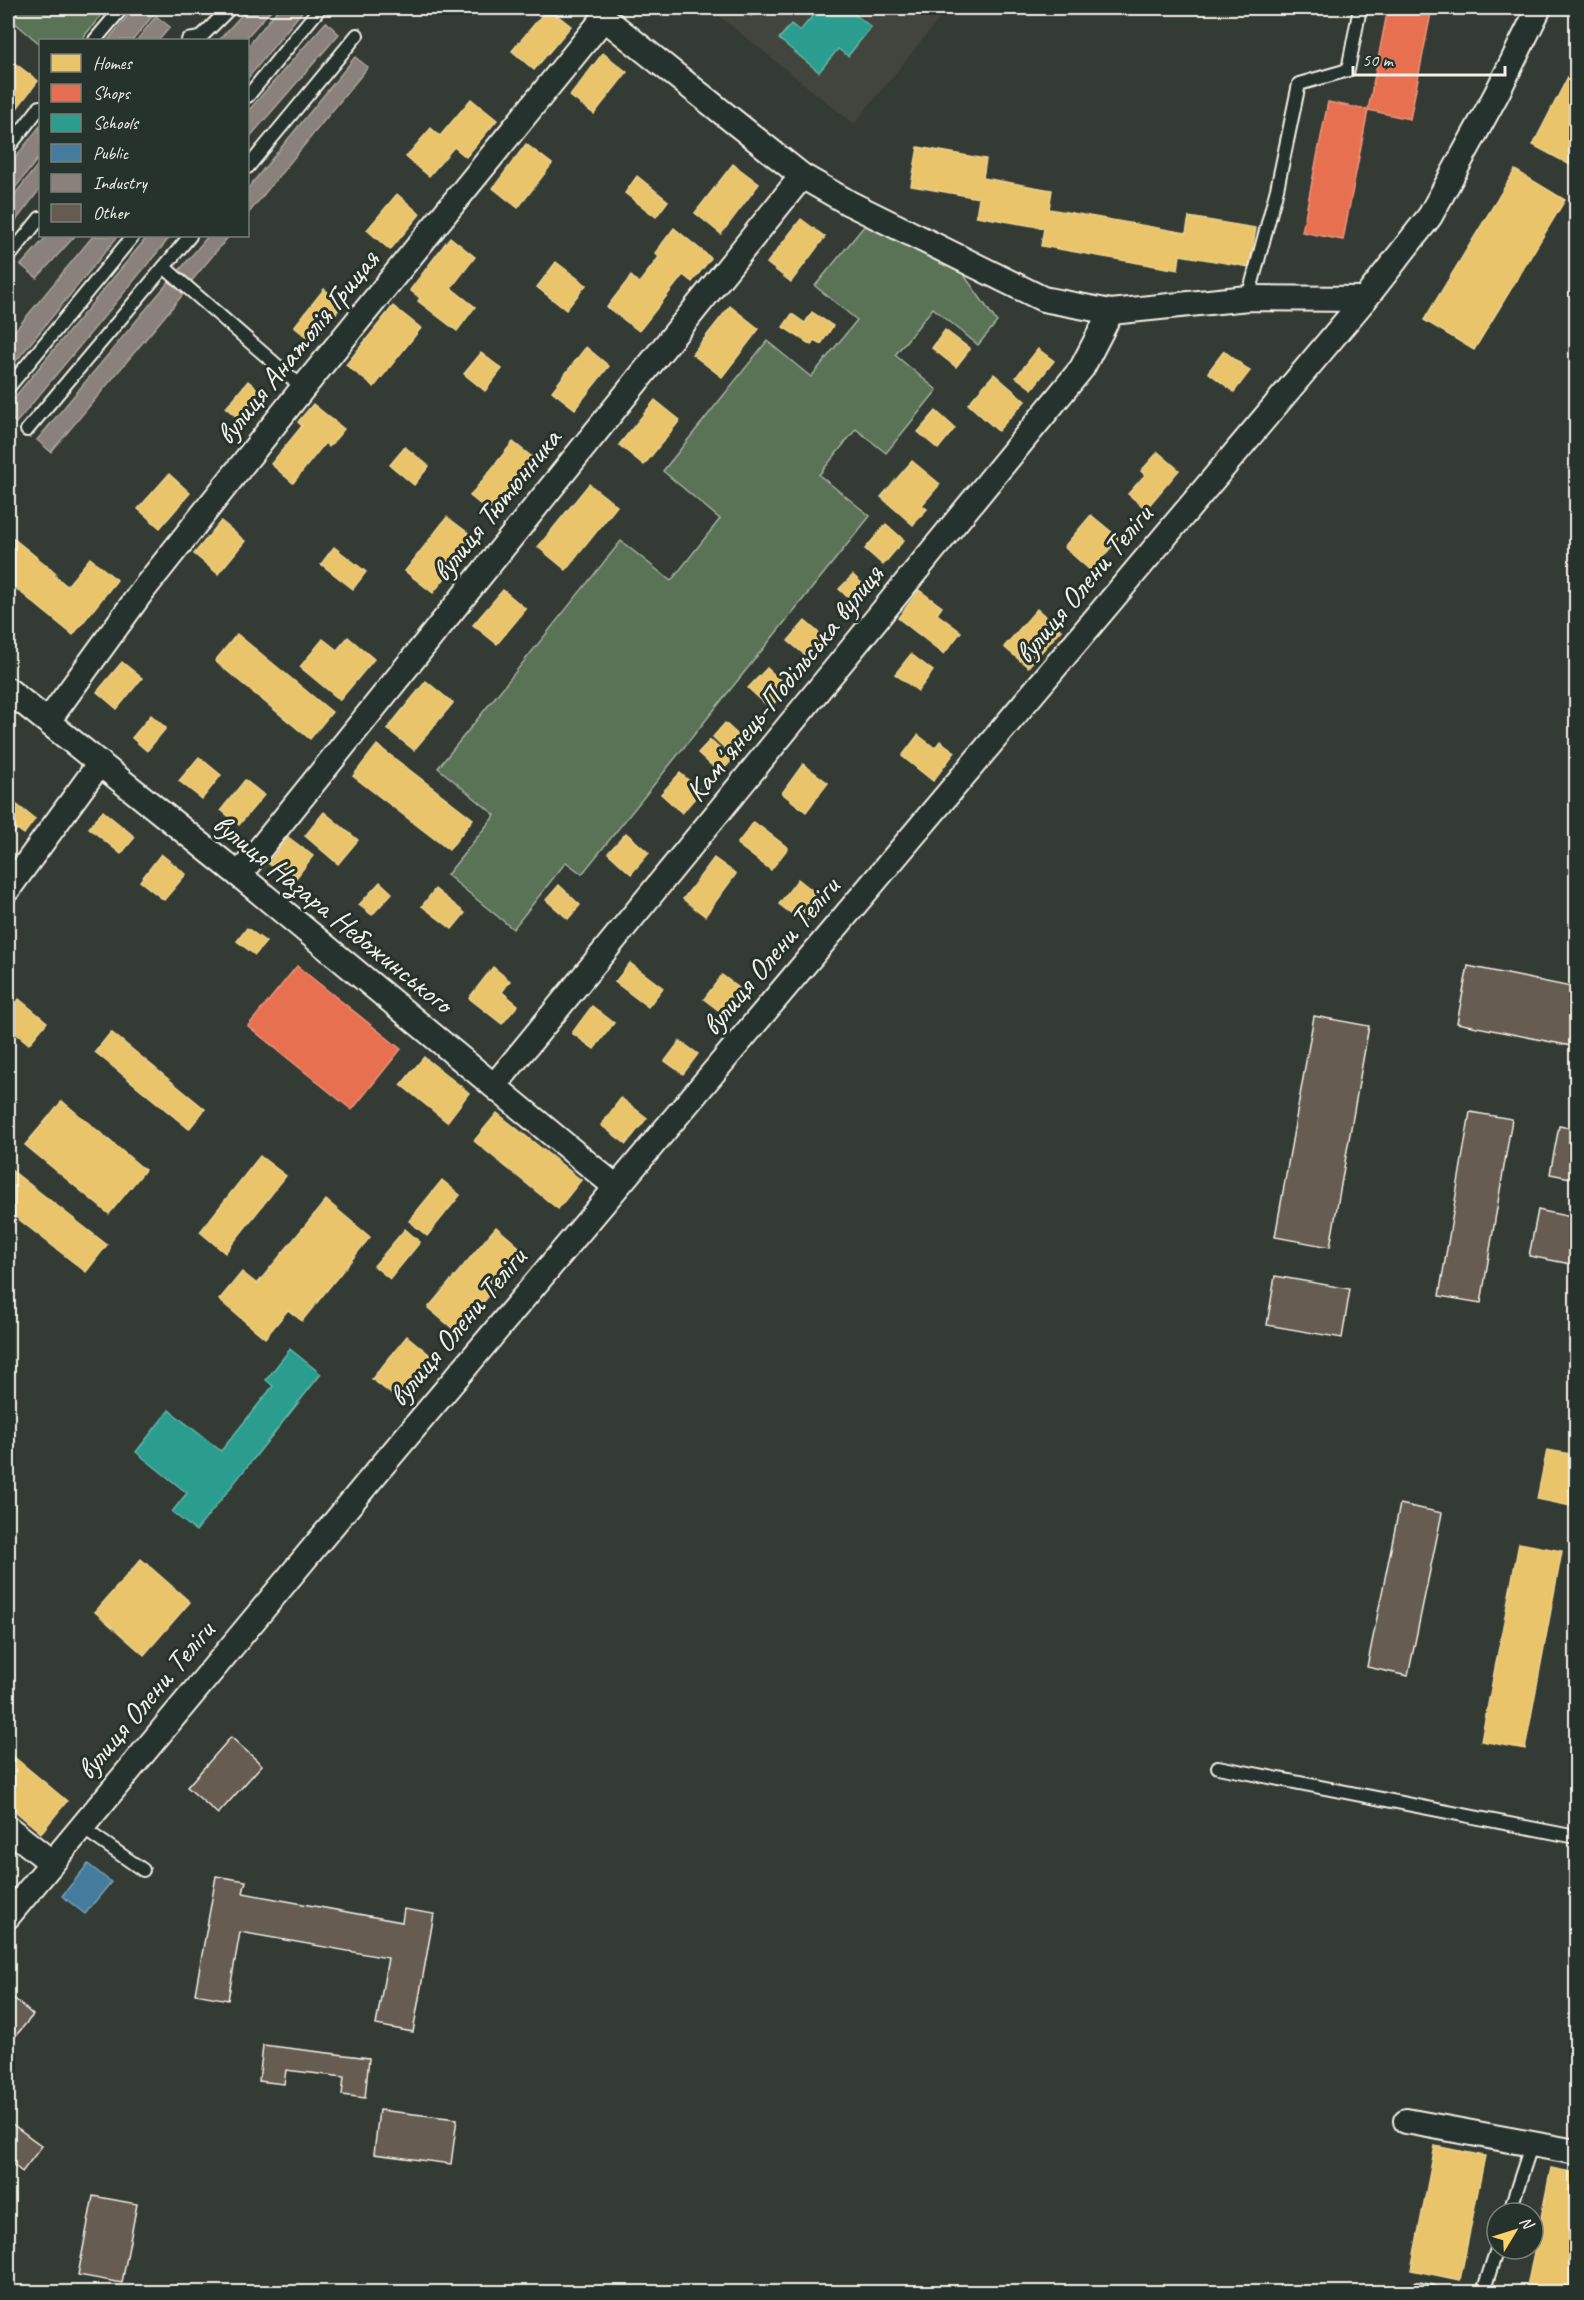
<svg xmlns="http://www.w3.org/2000/svg" width="1584" height="2300" font-family="Caveat,sans-serif">
<style>
.built{fill:#42453d}
.green{fill:#5a7257;stroke:#a7b2a0;stroke-width:1.5}
.homes{fill:#e9c46a;stroke:#ecd290;stroke-width:1.5}
.shops{fill:#e76f51;stroke:#eb967e;stroke-width:1.5}
.schools{fill:#2a9d8f;stroke:#67b6aa;stroke-width:1.5}
.public{fill:#457b9d;stroke:#7a9eb4;stroke-width:1.5}
.industry{fill:#8a817c;stroke:#aaa39c;stroke-width:1.5}
.building{fill:#665b51;stroke:#f4f1e8;stroke-width:1.5}
.lines{fill:none;stroke-linecap:round;stroke-linejoin:round}
.lane-casing{stroke:#f4f1e8;stroke-width:16}
.street-casing{stroke:#f4f1e8;stroke-width:28}
.lane{stroke:#26332d;stroke-width:12}
.street{stroke:#26332d;stroke-width:24}
.labels{text-anchor:middle;dominant-baseline:central;stroke-width:6;stroke-linejoin:round;paint-order:stroke}
.street-label{font-size:30px;fill:#f4f1e8;stroke:#26332d}
</style>
<rect width="100%" height="100%" fill="#333b34"/>
<filter id="ink" filterUnits="userSpaceOnUse"><feTurbulence type="fractalNoise" baseFrequency=".0167" numOctaves="2"/><feDisplacementMap in="SourceGraphic" scale="12" xChannelSelector="R" yChannelSelector="G"/><feConvolveMatrix kernelMatrix="1 2 1 2 8 2 1 2 1" color-interpolation-filters="sRGB"/></filter>
<g filter="url(#ink)">
<path class="built" d="M709,8h239l-94,116z"/>
<g class="green">
<path d="M12,8h95l-26,32h-41v4l-32,-27v-4z"/>
<path d="M870,219l85,43 42,60 -19,23 -45,-37 -38,47 42,35 -51,63 -30,-24 -37,46 51,41 -288,358 -16,-12 -53,67 -66,-54 48,-60 -57,-47 183,-227 50,40 49,-62 -57,-48 104,-130 44,36 46,-57 -42,-34z"/>
</g>
<g class="homes">
<path d="M461,8h18l-7,8z"/>
<path d="M548,8l23,18 -37,44 -22,-19z"/>
<path d="M603,53l24,19 -33,42 -24,-18z"/>
<path d="M8,58l30,23 -30,39z"/>
<path d="M1576,61v107l-43,-23z"/>
<path d="M471,99l26,21 -31,37 -12,-10 -25,29 -23,-19 25,-29 9,8z"/>
<path d="M526,144l26,20 -34,44 -25,-20z"/>
<path d="M918,147l68,12 -3,19 69,12 -3,19 137,24 3,-16 67,11 -7,39 -69,-12 -2,15 -137,-24 3,-18 -68,-12 3,-18 -68,-12z"/>
<path d="M733,164l26,20 -38,50 -26,-21z"/>
<path d="M1515,170l50,30 -91,150 -50,-30z"/>
<path d="M637,176l31,25 -12,16 -31,-24z"/>
<path d="M397,194l23,20 -30,36 -23,-20z"/>
<path d="M801,219l24,18 -34,45 -24,-19z"/>
<path d="M674,228l37,30 -19,24 -9,-7 -44,56 -32,-24 24,-31 8,7 20,-26 -4,-4z"/>
<path d="M450,237l25,20 -24,31 24,19 -18,24 -39,-30 2,-3 -10,-8z"/>
<path d="M556,262l30,23 -20,25 -29,-23z"/>
<path d="M324,289l19,15 -30,38 -19,-15z"/>
<path d="M393,306l28,22 -47,59 -28,-22z"/>
<path d="M730,306l29,23 -37,48 -30,-23z"/>
<path d="M812,312l21,14 -12,18 -7,-4 -3,5 -28,-18 9,-13 13,9z"/>
<path d="M945,330l25,19 -14,18 -24,-19z"/>
<path d="M586,347l23,19 -34,43 -23,-18z"/>
<path d="M1038,349l16,12 -22,28 -16,-12z"/>
<path d="M1224,351l26,20 -16,21 -26,-20z"/>
<path d="M481,353l21,16 -17,22 -21,-17z"/>
<path d="M994,374l31,27 -27,30 -30,-27z"/>
<path d="M248,381l20,17 -22,27 -20,-17z"/>
<path d="M655,400l25,20 -36,45 -25,-20z"/>
<path d="M313,404l31,25 -15,18 -4,-4 -32,40 -22,-19 31,-38 -4,-4z"/>
<path d="M936,411l19,17 -17,21 -20,-17z"/>
<path d="M513,442l24,19 -42,55 -25,-20z"/>
<path d="M405,447l24,19 -15,19 -24,-20z"/>
<path d="M1158,452l21,18 -33,39 -18,-15 17,-19 -4,-4z"/>
<path d="M912,461l28,23 -18,21 5,4 -14,16 -32,-28z"/>
<path d="M169,474l21,19 -30,35 -22,-19z"/>
<path d="M589,484l28,22 -51,64 -28,-23z"/>
<path d="M1091,515l28,23 -28,33 -27,-24z"/>
<path d="M447,517l29,22 -43,54 -28,-22z"/>
<path d="M221,521l24,20 -27,33 -24,-20z"/>
<path d="M886,524l18,16 -21,25 -18,-16z"/>
<path d="M8,534l48,39 -2,2 13,11 23,-28 27,22 -44,55 -65,-53z"/>
<path d="M334,547l32,25 -13,17 -32,-25z"/>
<path d="M853,575l17,16 -14,14 -17,-16z"/>
<path d="M503,590l23,19 -29,35 -24,-19z"/>
<path d="M919,590l23,17 -5,7 24,18 -17,22 -46,-36z"/>
<path d="M1037,609l24,21 -33,37 -24,-20z"/>
<path d="M805,621l21,18 -16,20 -22,-18z"/>
<path d="M237,634l95,78 -22,27 -95,-78z"/>
<path d="M348,637l26,22 -34,41 -40,-33 23,-28 14,11z"/>
<path d="M911,654l22,17 -15,20 -23,-17z"/>
<path d="M122,662l20,16 -25,31 -20,-17z"/>
<path d="M767,668l21,19 -18,21 -22,-20z"/>
<path d="M426,681l27,22 -39,47 -27,-21z"/>
<path d="M151,715l15,13 -19,23 -15,-13z"/>
<path d="M725,723l22,20 -13,14 -21,-20z"/>
<path d="M918,735l17,13 5,-7 15,11 -22,29 -31,-25z"/>
<path d="M710,740l22,20 -12,13 -22,-20z"/>
<path d="M377,745l96,74 -24,31 -96,-74z"/>
<path d="M199,757l22,18 -19,24 -23,-18z"/>
<path d="M803,764l25,19 -22,29 -24,-19z"/>
<path d="M680,773l21,18 -19,22 -21,-19z"/>
<path d="M245,780l19,15 -25,30 -18,-15z"/>
<path d="M8,798l27,21 -11,15 -7,-5 -9,12z"/>
<path d="M103,811l32,26 -14,17 -32,-26z"/>
<path d="M324,812l34,28 -20,24 -33,-28z"/>
<path d="M754,822l34,26 -17,22 -34,-26z"/>
<path d="M626,833l23,20 -18,21 -23,-21z"/>
<path d="M288,837l25,19 -20,26 -25,-19z"/>
<path d="M161,854l25,20 -22,26 -24,-19z"/>
<path d="M714,858l22,16 -31,42 -22,-17z"/>
<path d="M798,879l25,20 -18,25 -26,-20z"/>
<path d="M380,882l12,11 -20,22 -13,-10z"/>
<path d="M559,885l21,20 -12,14 -22,-19z"/>
<path d="M435,889l30,24 -13,16 -30,-23z"/>
<path d="M247,928l19,14 -11,13 -18,-14z"/>
<path d="M630,963l33,25 -15,19 -33,-25z"/>
<path d="M493,967l17,14 -8,11 16,13 -16,19 -33,-26z"/>
<path d="M722,975l22,17 -18,24 -22,-17z"/>
<path d="M19,999l28,23 -18,22 -21,-17v-13z"/>
<path d="M592,1006l22,17 -20,26 -22,-16z"/>
<path d="M111,1032l94,77 -16,20 -94,-77z"/>
<path d="M680,1041l18,13 -15,20 -18,-13z"/>
<path d="M424,1057l45,36 -22,29 -46,-37z"/>
<path d="M621,1098l26,20 -21,26 -25,-19z"/>
<path d="M62,1101l83,69 -36,44 -84,-69z"/>
<path d="M497,1113l84,67 -23,29 -84,-68z"/>
<path d="M260,1156l26,20 -61,77 -25,-21z"/>
<path d="M10,1169l97,76 -21,27 -78,-61v-38z"/>
<path d="M442,1180l18,15 -33,41 -18,-15z"/>
<path d="M326,1200l44,37 -68,84 -14,-11 -23,28 -46,-38 23,-28 15,12z"/>
<path d="M496,1227l29,25 -67,81 -30,-25z"/>
<path d="M405,1229l15,13 -30,37 -16,-13z"/>
<path d="M407,1336l28,23 -35,42 -28,-22z"/>
<path d="M1547,1450l29,5v52l-39,-8z"/>
<path d="M1519,1543l43,8 -37,198 -44,-8z"/>
<path d="M141,1559l49,43 -46,53 -49,-43z"/>
<path d="M8,1752l59,49 -26,32 -33,-28z"/>
<path d="M1435,2146l50,10 -25,124 -49,-10z"/>
<path d="M1551,2168l25,5 -1,119h-49z"/>
</g>
<g class="shops">
<path d="M1388,8h44l-22,111 -42,-9z"/>
<path d="M1328,102l40,8 -25,130 -41,-8z"/>
<path d="M297,966l104,83 -49,61 -104,-84z"/>
</g>
<g class="schools">
<path d="M741,8h17l-7,8z"/>
<path d="M819,8h34l-2,3 20,16 -23,29 -10,-7 -19,23 -40,-33 12,-15 9,7z"/>
<path d="M290,1349l31,25 -125,157 -24,-19 15,-19 -51,-41 33,-42 52,41 52,-65 -7,-6z"/>
</g>
<path class="public" d="M88,1864l23,18 -26,32 -23,-18z"/>
<g class="industry">
<path d="M134,8h25l-26,32h-25z"/>
<path d="M248,8h25l-29,32h-25z"/>
<path d="M279,8h26l-57,70v-32z"/>
<path d="M156,16l14,11 -11,13h-22z"/>
<path d="M326,22l13,12 -91,105v-28z"/>
<path d="M355,57l13,10 -120,147v-26z"/>
<path d="M40,126v30l-32,41v-30z"/>
<path d="M40,162v27l-32,42v-28z"/>
<path d="M47,236h28l-38,42 -16,-13z"/>
<path d="M93,236h25l-110,135v-32z"/>
<path d="M148,236h23l-155,187 -8,-7v-11z"/>
<path d="M208,236h21l-39,47 -12,-11z"/>
<path d="M171,279l14,13 -134,160 -14,-12z"/>
</g>
<g class="building">
<path d="M1468,966l108,22v59l-119,-24z"/>
<path d="M1314,1016l55,10 -39,221 -55,-10z"/>
<path d="M1470,1112l42,7 -31,184 -42,-7z"/>
<path d="M1559,1126l17,3v50l-26,-5z"/>
<path d="M1538,1210l38,8v47l-47,-9z"/>
<path d="M1275,1276l75,13 -8,49 -75,-13z"/>
<path d="M1400,1504l42,9 -34,163 -41,-9z"/>
<path d="M231,1737l31,28 -44,49 -31,-27z"/>
<path d="M216,1876l30,5 -3,12 159,29 2,-13 30,5 -21,118 -37,-7 12,-67 -148,-26 -12,68 -33,-6z"/>
<path d="M8,1993l25,22 -25,30z"/>
<path d="M263,2045l106,13 -4,40 -23,-3 2,-18 -58,-7 -2,14 -25,-3z"/>
<path d="M379,2110l78,9 -6,45 -77,-10z"/>
<path d="M8,2121l34,25 -20,26 -14,-12z"/>
<path d="M93,2196l44,8 -15,79 -44,-8z"/>
</g>
<g class="lines">
<g class="lane-casing">
<g id="lane">
<path d="M8,11l2,-3"/>
<path d="M95,40l27,-32"/>
<path d="M188,40l12,-2 30,-30"/>
<path d="M248,96l72,-88"/>
<path d="M8,148l32,-41"/>
<path d="M248,167l109,-132"/>
<path d="M12,253l28,-35"/>
<path d="M164,267l139,121"/>
<path d="M1248,298l29,-109 22,-105 49,-14 12,-62"/>
<path d="M8,388l125,-152"/>
<path d="M27,430l163,-194"/>
<path d="M1218,1767l358,70"/>
<path d="M81,1827l62,43"/>
<path d="M1509,2213l23,-70"/>
<path d="M1418,2292v-3l14,3"/>
<path d="M1483,2292l14,-43"/>
</g>
</g>
<g class="street-casing">
<g id="street">
<path d="M8,690l231,185 377,312"/>
<path d="M48,721l95,-131 160,-202 301,-370 198,158 47,27 194,96 68,13 137,-14 117,1"/>
<path d="M239,875l563,-699"/>
<path d="M8,889l92,-126"/>
<path d="M494,1086l588,-718 29,-56"/>
<path d="M8,1828l43,34"/>
<path d="M8,1916l362,-436 995,-1181 65,-83 66,-121 43,-87"/>
<path d="M1406,2121l170,31"/>
</g>
</g>
<use href="#lane" class="lane"/>
<use href="#street" class="street"/>
</g>
</g>
<g class="labels">
<g class="street-label">
<text transform="translate(297 347) rotate(-51)">вулиця Анатолія Грицая</text>
<text transform="translate(496 505) rotate(-51)">вулиця Тютюнника</text>
<text transform="translate(1083 584) rotate(-50)">вулиця Олени Теліги</text>
<text transform="translate(784 683) rotate(-51)">Камʼянець-Подільська вулиця</text>
<text transform="translate(333 913) rotate(39)">вулиця Назара Небожинського</text>
<text transform="translate(770 956) rotate(-50)">вулиця Олени Теліги</text>
<text transform="translate(457 1327) rotate(-50)">вулиця Олени Теліги</text>
<text transform="translate(145 1700) rotate(-50)">вулиця Олени Теліги</text>
</g>
</g>
<rect width="1584" height="2300" fill="none" stroke="#26332d" stroke-width="30"/>
<rect x="15" y="15" width="1554" height="2270" fill="none" stroke="#f4f1e8" stroke-width="2" filter="url(#ink)"/>
<rect x="39" y="39" width="210" height="198" fill="#26332d" stroke="#787f78" stroke-width="1.5"/>
<rect x="51" y="54" width="30" height="18" fill="#e9c46a" stroke="#787f78" stroke-width="1.5"/>
<text x="93" y="69" font-size="18" fill="#f4f1e8">Homes</text>
<rect x="51" y="84" width="30" height="18" fill="#e76f51" stroke="#787f78" stroke-width="1.5"/>
<text x="93" y="99" font-size="18" fill="#f4f1e8">Shops</text>
<rect x="51" y="114" width="30" height="18" fill="#2a9d8f" stroke="#787f78" stroke-width="1.5"/>
<text x="93" y="129" font-size="18" fill="#f4f1e8">Schools</text>
<rect x="51" y="144" width="30" height="18" fill="#457b9d" stroke="#787f78" stroke-width="1.5"/>
<text x="93" y="159" font-size="18" fill="#f4f1e8">Public</text>
<rect x="51" y="174" width="30" height="18" fill="#8a817c" stroke="#787f78" stroke-width="1.5"/>
<text x="93" y="189" font-size="18" fill="#f4f1e8">Industry</text>
<rect x="51" y="204" width="30" height="18" fill="#665b51" stroke="#787f78" stroke-width="1.5"/>
<text x="93" y="219" font-size="18" fill="#f4f1e8">Other</text>
<g transform="translate(1515 2231) rotate(52)"><circle r="28" fill="#26332d" stroke="#787f78" stroke-width="1.5"/>
<path d="M0-4.5L10 22L0 15L-10 22Z" fill="#ffd166"/>
<text y="-9" font-size="16" font-weight="bold" text-anchor="middle" fill="#f4f1e8">N</text>
</g>
<path d="M1353 66v9h152v-9" fill="none" stroke="#f4f1e8" stroke-width="3"/>
<text x="1362" y="66" font-size="18" fill="#f4f1e8" stroke="#26332d" stroke-width="4.5" paint-order="stroke">50 m</text>
</svg>
